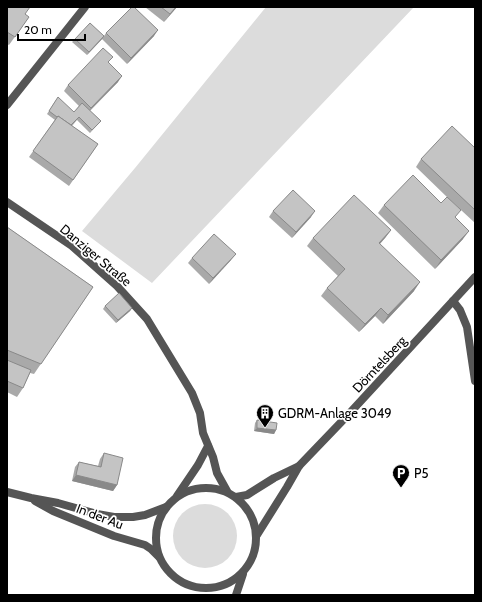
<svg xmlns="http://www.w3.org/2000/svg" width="482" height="602" font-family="Cabin,sans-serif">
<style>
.green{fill:#dcdcdc}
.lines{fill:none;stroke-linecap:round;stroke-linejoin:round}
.service{stroke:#555;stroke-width:8}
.minor{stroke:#555;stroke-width:8}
.tertiary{stroke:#555;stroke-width:8}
.wall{fill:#a9a9a9}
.shaded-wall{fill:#898989}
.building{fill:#c4c4c4;stroke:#898989}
.labels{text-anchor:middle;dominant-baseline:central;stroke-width:3.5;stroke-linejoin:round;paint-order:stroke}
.street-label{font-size:13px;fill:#000;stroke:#fff}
.poi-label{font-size:13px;fill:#000;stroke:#fff;text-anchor:start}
</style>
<rect width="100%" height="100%" fill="#fff"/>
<g class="green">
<path d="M266,7h148l-262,276 -70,-52 53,-63z"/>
<circle cx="205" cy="536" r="32"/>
</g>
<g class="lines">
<path class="service" d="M453,301l7,9 7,17 8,54"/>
<g class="minor">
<path d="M7,105l78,-98"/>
<path d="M7,202l65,44 45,40 30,33 45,74 8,20 3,20 10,24 4,16 10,18"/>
<path d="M177,496l21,-31 10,-19"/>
<path d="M236,497l11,-2 27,-17 25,-12"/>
<path d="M257,535l30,-48 12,-21 48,-50 128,-139"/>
</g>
<g class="tertiary">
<circle cx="206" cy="538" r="50"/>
<path d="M7,492l24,6 27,5 39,11 17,3h19l12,-2 21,-8"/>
<path d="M35,501l18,10 61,25 31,9 6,4 8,8"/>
<path d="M236,595l7,-21"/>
</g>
</g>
<g class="wall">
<path d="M7,7l18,7 4,3 -20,28 -2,-1z"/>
<path d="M145,7h32l-13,15z"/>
<path d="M106,33l48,3 -27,28 -25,-25 -15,16 -15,-13 3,-3 29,-3z"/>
<path d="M109,63l9,19 -28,29 11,10 -11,12 -13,-13 -5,6 26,18 -29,42 -40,-29 26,-37 -8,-6 9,-14 18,12 5,-6 -15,-15 4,-6z"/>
<path d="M475,148v75l-27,-25 15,41 -28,30 -57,-56 6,-8 57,-2 6,-6 -31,-30 5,-8z"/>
<path d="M273,211l38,6 -19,21 -23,-21z"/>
<path d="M7,227l86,60 -59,87 -4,-1 -7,15 -6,9 -10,-5z"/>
<path d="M391,230l-6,8 -5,6 34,47 -31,33 -8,-8 -16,16 -38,-36 6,-8 11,-12 -31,-30 6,-8z"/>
<path d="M192,258l39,2 -22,24 -21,-21z"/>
<path d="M105,306l27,2 -2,3 -14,12 -13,-14z"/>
<path d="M257,420l19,10 -2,4 -20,-3 1,-8z"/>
<path d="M104,453l13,32 -4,6 -41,-10 3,-14 4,-5 19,4 2,-7z"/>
</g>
<g class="shaded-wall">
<path d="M176,7h1l-13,15 6,-8z"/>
<path d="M158,30l-4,6 -27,28 4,-6z"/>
<path d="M104,36l-2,3 -15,16 2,-3z"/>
<path d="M122,76l-4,6 -31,31 4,-5z"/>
<path d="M315,211l-4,6 -19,21 4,-6z"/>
<path d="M391,230l-6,8 -12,13 6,-8z"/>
<path d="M469,231l-6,8 -28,30 6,-9z"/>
<path d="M236,254l-5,6 -22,24 4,-6z"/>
<path d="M420,282l-6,9 -31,33 5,-9z"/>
<path d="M132,308l-2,3 -14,12 2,-3z"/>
<path d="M381,308l-6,8 -16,16 6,-8z"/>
<path d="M257,428l19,2 -2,4 -20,-3z"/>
<path d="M76,475l41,10 -4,6 -41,-10z"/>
</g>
<g class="building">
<path d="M7,7h23l-5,7 4,3 -14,20 -8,-5z"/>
<path d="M132,7h2l24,23 -27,28 -25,-25z"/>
<path d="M161,7h15l-6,7z"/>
<path d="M90,23l14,13 -15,16 -14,-13z"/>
<path d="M103,48l10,9 -5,5 14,14 -31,32 -23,-23z"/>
<path d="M58,97l16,15 8,-9 19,18 -9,9 -13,-13 -8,8 -13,-9 -1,1 -8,-6z"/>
<path d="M58,116l40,28 -25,36 -40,-29z"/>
<path d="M452,126l23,22v62l-54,-51z"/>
<path d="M413,175l28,28 6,-6 14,13 -6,7 14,14 -28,29 -57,-55z"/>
<path d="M293,190l22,21 -19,21 -23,-21z"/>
<path d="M354,195l37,35 -12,13 41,39 -32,33 -7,-7 -16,16 -38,-36 18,-19 -32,-31z"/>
<path d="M7,227l86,60 -52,77 -34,-14z"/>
<path d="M214,234l22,20 -23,24 -21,-20z"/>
<path d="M119,293l13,15 -14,12 -13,-14z"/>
<path d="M7,360l24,10 -8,18 -16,-7z"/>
<path d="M257,420l20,3 -1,7 -19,-2z"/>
<path d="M104,453l19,5 -6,27 -41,-10 3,-13 22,5z"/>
</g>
<defs>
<g id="building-pin" transform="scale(0.9)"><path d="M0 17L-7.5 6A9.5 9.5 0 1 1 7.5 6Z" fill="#000" stroke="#fff"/><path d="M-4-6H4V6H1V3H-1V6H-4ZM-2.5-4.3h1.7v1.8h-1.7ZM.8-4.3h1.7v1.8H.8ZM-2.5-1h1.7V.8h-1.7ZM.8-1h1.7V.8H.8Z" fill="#fff"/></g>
<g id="parking-pin" transform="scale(0.9)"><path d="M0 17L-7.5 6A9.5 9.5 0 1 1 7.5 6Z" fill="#000" stroke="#fff"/><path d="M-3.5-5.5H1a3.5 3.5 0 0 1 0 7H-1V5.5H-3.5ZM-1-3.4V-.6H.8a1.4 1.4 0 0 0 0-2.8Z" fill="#fff"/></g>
</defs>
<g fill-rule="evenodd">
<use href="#building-pin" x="265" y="413"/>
<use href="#parking-pin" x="401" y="473"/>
</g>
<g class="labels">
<g class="street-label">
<text transform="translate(96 255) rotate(40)">Danziger Straße</text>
<text transform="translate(379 364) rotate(-47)">Dörntelsberg</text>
<text transform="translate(100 516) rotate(21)">In der Au</text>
</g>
<g class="poi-label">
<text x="278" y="413">GDRM-Anlage 3049</text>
<text x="414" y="473">P5</text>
</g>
</g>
<rect width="482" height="602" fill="none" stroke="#000000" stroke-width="16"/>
<path d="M18 34v6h67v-6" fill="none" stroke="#000000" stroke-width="2"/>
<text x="24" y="34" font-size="12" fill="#000000" stroke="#ffffff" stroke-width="3" paint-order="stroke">20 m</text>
</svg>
